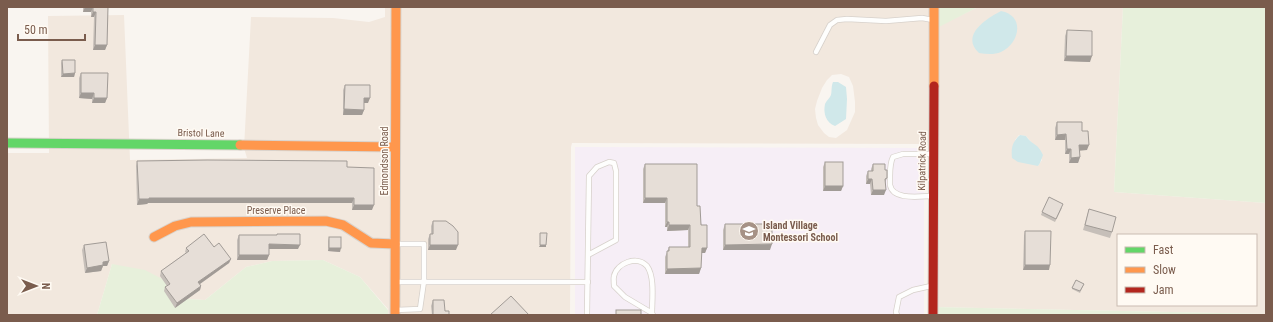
<svg xmlns="http://www.w3.org/2000/svg" width="1273" height="322" font-family="'Roboto Condensed',sans-serif">
<style>
.residential{fill:#f2e8de;fill-rule:evenodd}
.education{fill:#f6eef6}
.green{fill:#e7f0db}
.water{fill:#d0e8ea}
.lines{fill:none;stroke-linecap:round;stroke-linejoin:round}
.lane-casing{stroke:#d7d1cb;stroke-width:6}
.fast-casing{stroke:#d9d2cb;stroke-width:11}
.slow-casing{stroke:#d9d2cb;stroke-width:11}
.jam-casing{stroke:#d9d2cb;stroke-width:11}
.lane{stroke:#fefefd;stroke-width:4.5}
.fast{stroke:#63d668;stroke-width:9}
.slow{stroke:#ff974d;stroke-width:9}
.jam{stroke:#b3261e;stroke-width:9}
.wall{fill:#c6bfb9}
.shaded-wall{fill:#a19b96}
.building{fill:#e6ded7;stroke:#a19b96}
.labels{text-anchor:middle;dominant-baseline:central;stroke-width:3;stroke-linejoin:round;paint-order:stroke}
.street-label{font-size:10px;fill:#7a5c4d;stroke:#fffaf3}
.poi-label{font-size:10px;font-weight:bold;fill:#7a5c4d;stroke:#fffaf3;text-anchor:start}
</style>
<rect width="100%" height="100%" fill="#f9f5f0"/>
<g class="residential">
<path d="M385,7h6l-1,308h-2v-6l-28,-32 -37,-17 -51,1 -26,6 -41,33 -18,-1 -75,-35 -15,51h-90v-162h42l-1,-137 76,-1 6,145 117,-2 -3,-10 7,-131 82,1 36,4 16,-5z"/>
<path d="M401,7h534v21l43,-21h145l-9,185 152,11v111l-334,-7 -4,-161 -4,-2 -349,-1h-3l-1,4 -1,168h-170zM841,74l8,3 4,9 2,16v10l-8,18 -11,8 -7,-1 -5,-4 -6,-8 -2,-7 -1,-9 2,-8 5,-13 5,-8 5,-5zM1019,135l7,1 7,8 9,16 -4,6 -23,-26zM1118,235h138v70h-138z"/>
</g>
<path class="education" d="M575,147l349,1v167h-349z"/>
<g class="green">
<path d="M935,7h43l-43,22z"/>
<path d="M1123,7h143v196l-152,-11z"/>
<path d="M323,260l37,17 28,33v5h-291l15,-51 33,6 21,11 21,18 18,1 41,-33 26,-6z"/>
<path d="M932,307l334,7v1h-334z"/>
</g>
<g class="water">
<path d="M1001,11c25,5 18,33 0,41 -7,3 -15,2 -22,1 -19,-18 7,-34 22,-42z"/>
<path d="M833,82h5l8,5 1,12 -1,20 -11,7c-9,-3 -12,-13 -10,-22 1,-3 5,-6 6,-9 1,-4 0,-8 2,-13z"/>
<path d="M1020,135l6,1c7,10 12,7 17,19l-3,8 -2,3 -20,-4 -6,-4c-1,-10 0,-16 8,-23z"/>
</g>
<g class="lines">
<g class="lane-casing">
<g id="lane">
<path d="M816,52l14,-27 7,-5 10,-1 39,2 36,-3 11,2"/>
<path d="M932,154h-29l-10,3c-3,6 -3,12 -3,19 0,3 0,6 0,9 3,16 31,11 43,11"/>
<path d="M397,282h191"/>
<path d="M396,310l24,-1 4,-28v-37h-27"/>
<path d="M652,313l-27,-16 -11,-11c0,-3 -1,-7 0,-10 3,-13 23,-21 33,-10 8,11 5,34 5,47l1,2"/>
<path d="M587,315l2,-139 8,-9 12,-5 5,1 2,8v69l-28,15"/>
<path d="M897,315l-1,-3 3,-15 14,-7 18,-4"/>
</g>
</g>
<g class="fast-casing">
<path id="fast" d="M7,143l233,2"/>
</g>
<g class="slow-casing">
<g id="slow">
<path d="M934,86v-79"/>
<path d="M240,145l155,2"/>
<path d="M154,237l21,-11 16,-4 135,-1 17,4 28,18 24,1"/>
<path d="M395,315l1,-308"/>
</g>
</g>
<g class="jam-casing">
<path id="jam" d="M933,315l1,-229"/>
</g>
<use href="#lane" class="lane"/>
<use href="#fast" class="fast"/>
<use href="#slow" class="slow"/>
<use href="#jam" class="jam"/>
</g>
<g class="wall">
<path d="M83,7h25l-1,38 -2,5h-12l1,-33h-3v-5h-8z"/>
<path d="M1067,30l23,32 -26,-1 1,-25z"/>
<path d="M62,60l13,13 -1,4h-13v-14z"/>
<path d="M81,73l26,25 -2,5h-13v-4l-13,-1v-20z"/>
<path d="M345,85l23,18h-4v7l-2,5h-19v-25z"/>
<path d="M1057,122l25,9 5,19h-8l1,7 -2,6h-9v-9h-4v-14h-10v-12z"/>
<path d="M137,161l210,6 25,43h-20v-7h-204l-1,1 -10,1 -1,-39z"/>
<path d="M825,162l18,24 -2,5h-18v-24z"/>
<path d="M645,164l52,42 10,42 -2,5h-4v15l-2,6h-34v-17l4,-10h19v-17l-21,1v-4h-2v-24h-22v-34z"/>
<path d="M873,164l12,6 2,8 -2,5 -1,12h-13l-1,-11h-4v-8l2,-5h3v-2z"/>
<path d="M1062,208l-7,14 -14,-7 1,-3z"/>
<path d="M1089,209l23,23 -2,6 -27,-8z"/>
<path d="M433,221l23,29h-28v-11l2,-5h1v-8z"/>
<path d="M725,224l45,26h-47v-20z"/>
<path d="M1025,231l24,39h-26l1,-34z"/>
<path d="M239,235l59,14h-29v6l-2,5h-30v-20z"/>
<path d="M329,237l11,15 -12,-1v-10z"/>
<path d="M84,245l25,16 -2,5h-4l-2,5 -16,2 -3,-23z"/>
<path d="M214,247l17,12 -2,4 -29,21 1,2 -1,4 -25,18 -11,-17 1,-4 2,-1 -7,-10 1,-5 25,-18 -1,-1 1,-4z"/>
<path d="M1076,280l8,4 -4,9 -8,-4z"/>
<path d="M433,300l12,11 4,4h-17l-1,-9z"/>
</g>
<g class="shaded-wall">
<path d="M85,7h8l-2,5h-8z"/>
<path d="M93,12h3l-2,5h-3z"/>
<path d="M95,45h12l-2,5h-12z"/>
<path d="M1066,56h26l-2,6 -26,-1z"/>
<path d="M75,73l-1,4h-13l2,-3z"/>
<path d="M81,93h13l-2,6 -13,-1z"/>
<path d="M94,98h13l-2,5h-13z"/>
<path d="M364,98h6l-2,5h-6z"/>
<path d="M344,109l20,1 -2,5h-19z"/>
<path d="M1066,134l-1,6h-10l2,-5z"/>
<path d="M1079,145h10l-2,5 -10,1z"/>
<path d="M1067,149h4l-2,5h-4z"/>
<path d="M1080,157l-2,6h-9l2,-5z"/>
<path d="M868,179h4l-2,5h-4z"/>
<path d="M825,186h18l-2,5h-18z"/>
<path d="M873,190h13l-2,5h-13z"/>
<path d="M149,198h205l-2,5h-204l-1,1 -10,1 2,-6z"/>
<path d="M645,198h22l-2,5h-22z"/>
<path d="M354,205h20l-2,5h-20z"/>
<path d="M667,222h2l-2,5h-2z"/>
<path d="M669,225h21l-2,5 -21,1z"/>
<path d="M269,244l31,1 -2,4h-31z"/>
<path d="M772,244l-2,6h-47l2,-5z"/>
<path d="M430,245h28l-2,5h-28z"/>
<path d="M540,245h6v2h-7z"/>
<path d="M329,248h12l-1,4 -12,-1z"/>
<path d="M702,248h5l-2,5h-5z"/>
<path d="M239,255h30l-2,5h-30z"/>
<path d="M231,259l-2,4 -32,23 1,-4z"/>
<path d="M109,261l-2,5h-4l-2,5 -16,2 2,-5 16,-6z"/>
<path d="M1025,265h25l-1,5h-26z"/>
<path d="M701,268l-2,6h-34l2,-5z"/>
<path d="M201,286l-1,4 -25,18 2,-5z"/>
</g>
<g class="building">
<path d="M93,7h15l-1,38h-12l1,-33h-3z"/>
<path d="M1067,30l25,1v25h-26z"/>
<path d="M62,60h13v13l-12,1z"/>
<path d="M81,73h27l-1,25h-13v-5h-13z"/>
<path d="M345,85h25v13h-6v12l-20,-1z"/>
<path d="M1057,122h25v9h6l1,14h-10l1,12 -9,1v-9h-4l-1,-15 -9,1z"/>
<path d="M207,160l140,1v6l27,1v37h-20v-7h-205v1h-10l-2,-38z"/>
<rect x="825" y="162" width="18" height="24"/>
<path d="M645,164h52v42h3l1,19h6v23h-5l-1,20 -34,1v-18h2v-4h21v-22h-21v-3h-2v-24h-22z"/>
<path d="M873,164h12v6h2v8l-2,1 1,11h-13l-1,-11h-4v-8h5z"/>
<path d="M1049,197l14,7 -7,15 -14,-7z"/>
<path d="M1089,209l27,8 -4,15 -27,-7z"/>
<path d="M433,221h13l7,5 5,6v13h-28v-11h3z"/>
<path d="M725,224h47v20l-47,1z"/>
<path d="M1025,231h26l-1,34h-25z"/>
<path d="M540,233h7l-1,12h-6z"/>
<path d="M204,234l10,13 5,-4 12,16 -33,23 3,4 -24,17 -12,-16 5,-3 -9,-13 28,-20 -3,-3z"/>
<path d="M277,234h23v11l-31,-1v11h-30v-20h38z"/>
<rect x="329" y="237" width="12" height="11"/>
<path d="M106,242l3,19 -6,1v3l-16,3 -3,-23z"/>
<path d="M1076,280l8,4 -4,7 -8,-3z"/>
<path d="M511,296l18,19h-39z"/>
<path d="M433,300h11l1,11h4v4h-16z"/>
<rect x="616" y="310" width="25" height="5"/>
</g>
<defs>
<g id="school-disc" transform="scale(1)"><circle r="9.5" fill="#a69286" stroke="#fffaf3"/><path d="M0-5L7-2L0 1L-7-2ZM-4 1L0 2.5L4 1V4Q0 6-4 4Z" fill="#fff"/></g>
</defs>
<g fill-rule="evenodd">
<use href="#school-disc" x="749" y="231"/>
</g>
<g class="labels">
<g class="street-label">
<text transform="translate(201 133) rotate(1)">Bristol Lane</text>
<text transform="translate(384 161) rotate(-90)">Edmondson Road</text>
<text transform="translate(922 161) rotate(-89)">Kilpatrick Road</text>
<text x="276" y="210">Preserve Place</text>
</g>
<g class="poi-label">
<text x="763" y="225">Island Village<tspan x="763" dy="12">Montessori School</tspan></text>
</g>
</g>
<rect width="1273" height="322" fill="none" stroke="#7a5c4d" stroke-width="16"/>
<rect x="1117" y="234" width="140" height="72" fill="#fffaf3" stroke="#cabbb1"/>
<rect x="1125" y="247" width="20" height="6" fill="#63d668" stroke="#cabbb1"/>
<text x="1153" y="254" font-size="12" fill="#7a5c4d">Fast</text>
<rect x="1125" y="267" width="20" height="6" fill="#ff974d" stroke="#cabbb1"/>
<text x="1153" y="274" font-size="12" fill="#7a5c4d">Slow</text>
<rect x="1125" y="287" width="20" height="6" fill="#b3261e" stroke="#cabbb1"/>
<text x="1153" y="294" font-size="12" fill="#7a5c4d">Jam</text>
<g transform="translate(36 286) rotate(90)" stroke="#fffaf3" stroke-width="3" paint-order="stroke">
<path d="M0-3L7 15L0 10L-7 15Z" fill="#7a5c4d"/>
<text y="-6" font-size="11" font-weight="bold" text-anchor="middle" fill="#7a5c4d">N</text>
</g>
<path d="M18 34v6h67v-6" fill="none" stroke="#7a5c4d" stroke-width="2"/>
<text x="24" y="34" font-size="12" fill="#7a5c4d" stroke="#fffaf3" stroke-width="3" paint-order="stroke">50 m</text>
</svg>
